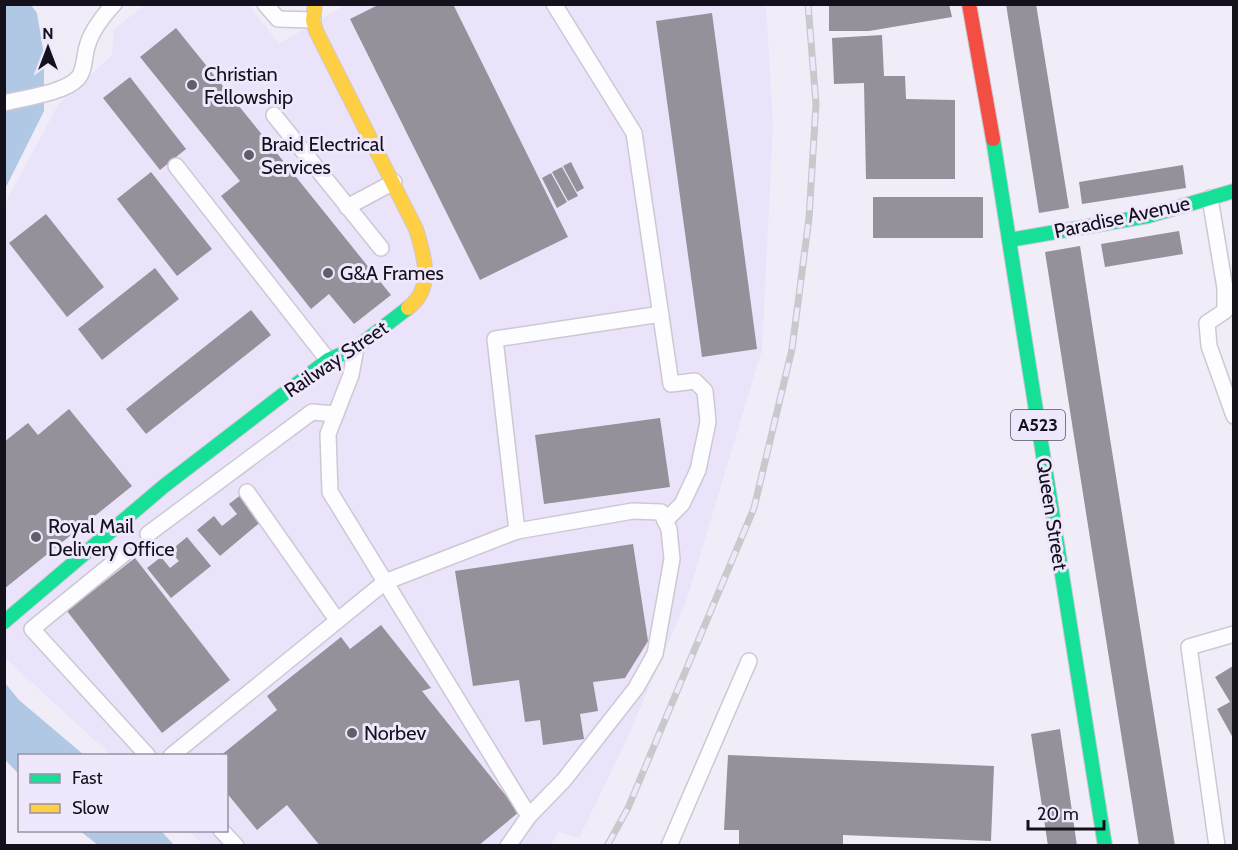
<svg xmlns="http://www.w3.org/2000/svg" width="1238" height="850" font-family="Cabin,sans-serif">
<style>
.built{fill:#eae3fa}
.water{fill:#b1c8e4}
.building{fill:#959099}
.lines{fill:none;stroke-linecap:round;stroke-linejoin:round}
.lane-casing{stroke:#ccc8d4;stroke-width:18}
.fast-casing{stroke:#ccc8d4;stroke-width:16}
.slow-casing{stroke:#ccc8d4;stroke-width:16}
.jam-casing{stroke:#ccc8d4;stroke-width:16}
.lane{stroke:#fdfcfe;stroke-width:15}
.fast{stroke:#16e098;stroke-width:14}
.slow{stroke:#ffcf43;stroke-width:14}
.jam{stroke:#f24e42;stroke-width:14}
.rail-casing{stroke:#c9c8cb;stroke-width:7}
.rail{stroke:#efe8fd;stroke-width:4.5;stroke-dasharray:14;stroke-linecap:butt}
.poi-dot{fill:#615d69;stroke:#efe8fd;stroke-width:2}
.labels{text-anchor:middle;dominant-baseline:central;stroke-width:6;stroke-linejoin:round;paint-order:stroke}
.shield{fill:#efe8fd;stroke:#565160;stroke-width:1.5}
.shield-label{font-size:18px;font-weight:bold;fill:#14101c}
.poi-label{font-size:20px;fill:#14101c;stroke:#efe8fd;text-anchor:start}
.street-label{font-size:20px;fill:#14101c;stroke:#efe8fd}
</style>
<rect width="100%" height="100%" fill="#f0edf8"/>
<path class="built" d="M145,5h104l30,39 66,-39h421l7,120 -11,225 -76,252 -60,139 -47,97 -20,-6 -9,14 -347,-1 -14,-14 37,-1v-74l-115,-1 -106,-97 -1,-453 54,-100 54,-50 2,-26z"/>
<g class="water">
<path d="M5,5h26l6,8 7,42v56l-39,78z"/>
<path d="M5,683l14,17 65,55 -64,1 -1,18 -14,-14z"/>
<path d="M80,831h81l13,14h-76z"/>
</g>
<g class="building">
<path d="M380,4h73l115,233 -88,43 -130,-261z"/>
<path d="M829,4h120l3,13 -83,14h-40z"/>
<path d="M1006,4h30l33,204 -30,5z"/>
<path d="M712,13l45,336 -55,8 -46,-336z"/>
<path d="M176,28l215,267 -37,29 -25,-30 -18,15 -90,-113 19,-15 -100,-124z"/>
<path d="M882,35l2,41h21l1,23 49,1v79h-89l-2,-96 -30,1 -2,-46z"/>
<path d="M130,77l56,72 -26,21 -57,-72z"/>
<path d="M571,162l13,26 -7,4 -14,-26z"/>
<path d="M1183,165l3,23 -104,16 -3,-22z"/>
<path d="M562,167l16,29 -10,5 -16,-29z"/>
<path d="M151,172l61,77 -35,27 -60,-77z"/>
<path d="M551,173l16,29 -10,6 -15,-30z"/>
<rect x="873" y="197" width="110" height="41"/>
<path d="M46,214l58,73 -37,30 -58,-74z"/>
<path d="M1179,231l4,23 -78,13 -4,-23z"/>
<path d="M1080,246l21,136 74,464h-36l-38,-238 -56,-356z"/>
<path d="M155,268l24,31 -77,61 -24,-31z"/>
<path d="M251,310l20,25 -125,99 -20,-25z"/>
<path d="M69,409l63,77 -128,103v-147l24,-19 10,12z"/>
<path d="M660,418l10,69 -126,17 -9,-69z"/>
<path d="M242,494l21,26 -43,36 -23,-26 17,-14 8,10 15,-12 -8,-10z"/>
<path d="M187,537l24,29 -40,32 -24,-30 14,-11 9,11 9,-7 -9,-10z"/>
<path d="M633,544l15,97 -23,37 -32,4 5,29 -18,3 4,25 -41,6 -3,-25 -15,2 -6,-42 -46,6 -18,-115z"/>
<path d="M135,558l95,122 -68,53 -95,-122z"/>
<path d="M381,625l50,63 -9,3 97,121 -41,34h-158l-33,-41 -30,25 -31,-38v-36h-6l57,-46 -10,-14 74,-59 9,12z"/>
<path d="M1233,666v72l-16,-29 13,-7 -15,-25z"/>
<path d="M1060,729l4,27 13,90h-29l-17,-112z"/>
<path d="M728,755l266,11 -3,75 -148,-6v11h-104v-16h-15z"/>
</g>
<g class="lines">
<g class="lane-casing">
<g id="lane">
<path d="M265,4l13,15 35,1"/>
<path d="M554,4l80,129 37,251 24,-3 10,10 3,31 -10,48 -16,34 -17,17"/>
<path d="M4,103c20,-5 61,-10 74,-25 7,-8 6,-22 9,-31 4,-16 16,-31 27,-43"/>
<path d="M274,115l107,133"/>
<path d="M176,166l152,194"/>
<path d="M1210,198l15,90v23l-18,12 2,23 25,70"/>
<path d="M347,207l47,-25"/>
<path d="M356,348l-5,27 -23,59 2,58 199,324 -21,30"/>
<path d="M247,492l90,128"/>
<path d="M517,531l116,-20 28,1 8,17 3,30 -17,95 -19,34 -72,92 -35,36"/>
<path d="M148,534l164,-122 24,2"/>
<path d="M124,554l-92,75 116,127"/>
<path d="M171,756l214,-174 132,-51 -22,-192 166,-25"/>
<path d="M221,830l15,16"/>
<path d="M669,846l80,-185"/>
<path d="M1217,846l-28,-199 45,-13"/>
</g>
</g>
<g class="fast-casing">
<g id="fast">
<path d="M993,139l112,707"/>
<path d="M1010,240l138,-24 86,-25"/>
<path d="M4,622l160,-136 164,-126 28,-12 52,-40"/>
</g>
</g>
<g class="slow-casing">
<path id="slow" d="M315,4l-2,16 3,11 100,198c8,26 19,59 -8,79"/>
</g>
<g class="jam-casing">
<path id="jam" d="M969,4l24,135"/>
</g>
<use href="#lane" class="lane"/>
<use href="#fast" class="fast"/>
<use href="#slow" class="slow"/>
<use href="#jam" class="jam"/>
<g class="rail-casing">
<path id="rail" d="M607,846l21,-38 126,-300 38,-159 17,-131 7,-114 -8,-100"/>
</g>
<use href="#rail" class="rail"/>
</g>
<g class="poi-dot">
<circle cx="192" cy="85" r="6"/>
<circle cx="249" cy="155" r="6"/>
<circle cx="328" cy="273" r="6"/>
<circle cx="36" cy="537" r="6"/>
<circle cx="352" cy="733" r="6"/>
</g>
<g class="labels">
<rect class="shield" x="1011" y="410" width="54" height="30" rx="4.5"/>
<g class="shield-label">
<text x="1038" y="425">A523</text>
</g>
<g class="poi-label">
<text x="204" y="74">Christian<tspan x="204" dy="23">Fellowship</tspan></text>
<text x="261" y="144">Braid Electrical<tspan x="261" dy="23">Services</tspan></text>
<text x="340" y="273">G&amp;A Frames</text>
<text x="48" y="526">Royal Mail<tspan x="48" dy="23">Delivery Office</tspan></text>
<text x="364" y="733">Norbev</text>
</g>
<g class="street-label">
<text transform="translate(1122 217) rotate(-12)">Paradise Avenue</text>
<text transform="translate(336 359) rotate(-34)">Railway Street</text>
<text transform="translate(1052 514) rotate(81)">Queen Street</text>
</g>
</g>
<rect width="1238" height="850" fill="none" stroke="#14101c" stroke-width="12"/>
<rect x="18" y="754" width="210" height="78" fill="#efe8fd" stroke="#9792a3" stroke-width="1.5"/>
<rect x="30" y="774" width="30" height="9" fill="#16e098" stroke="#9792a3" stroke-width="1.5"/>
<text x="72" y="784" font-size="18" fill="#14101c">Fast</text>
<rect x="30" y="804" width="30" height="9" fill="#ffcf43" stroke="#9792a3" stroke-width="1.5"/>
<text x="72" y="814" font-size="18" fill="#14101c">Slow</text>
<g transform="translate(48 48)" stroke="#efe8fd" stroke-width="4.5" paint-order="stroke">
<path d="M0-4.5L10 22L0 15L-10 22Z" fill="#14101c"/>
<text y="-9" font-size="16" font-weight="bold" text-anchor="middle" fill="#14101c">N</text>
</g>
<path d="M1028 820v9h76v-9" fill="none" stroke="#14101c" stroke-width="3"/>
<text x="1037" y="820" font-size="18" fill="#14101c" stroke="#efe8fd" stroke-width="4.5" paint-order="stroke">20 m</text>
</svg>
